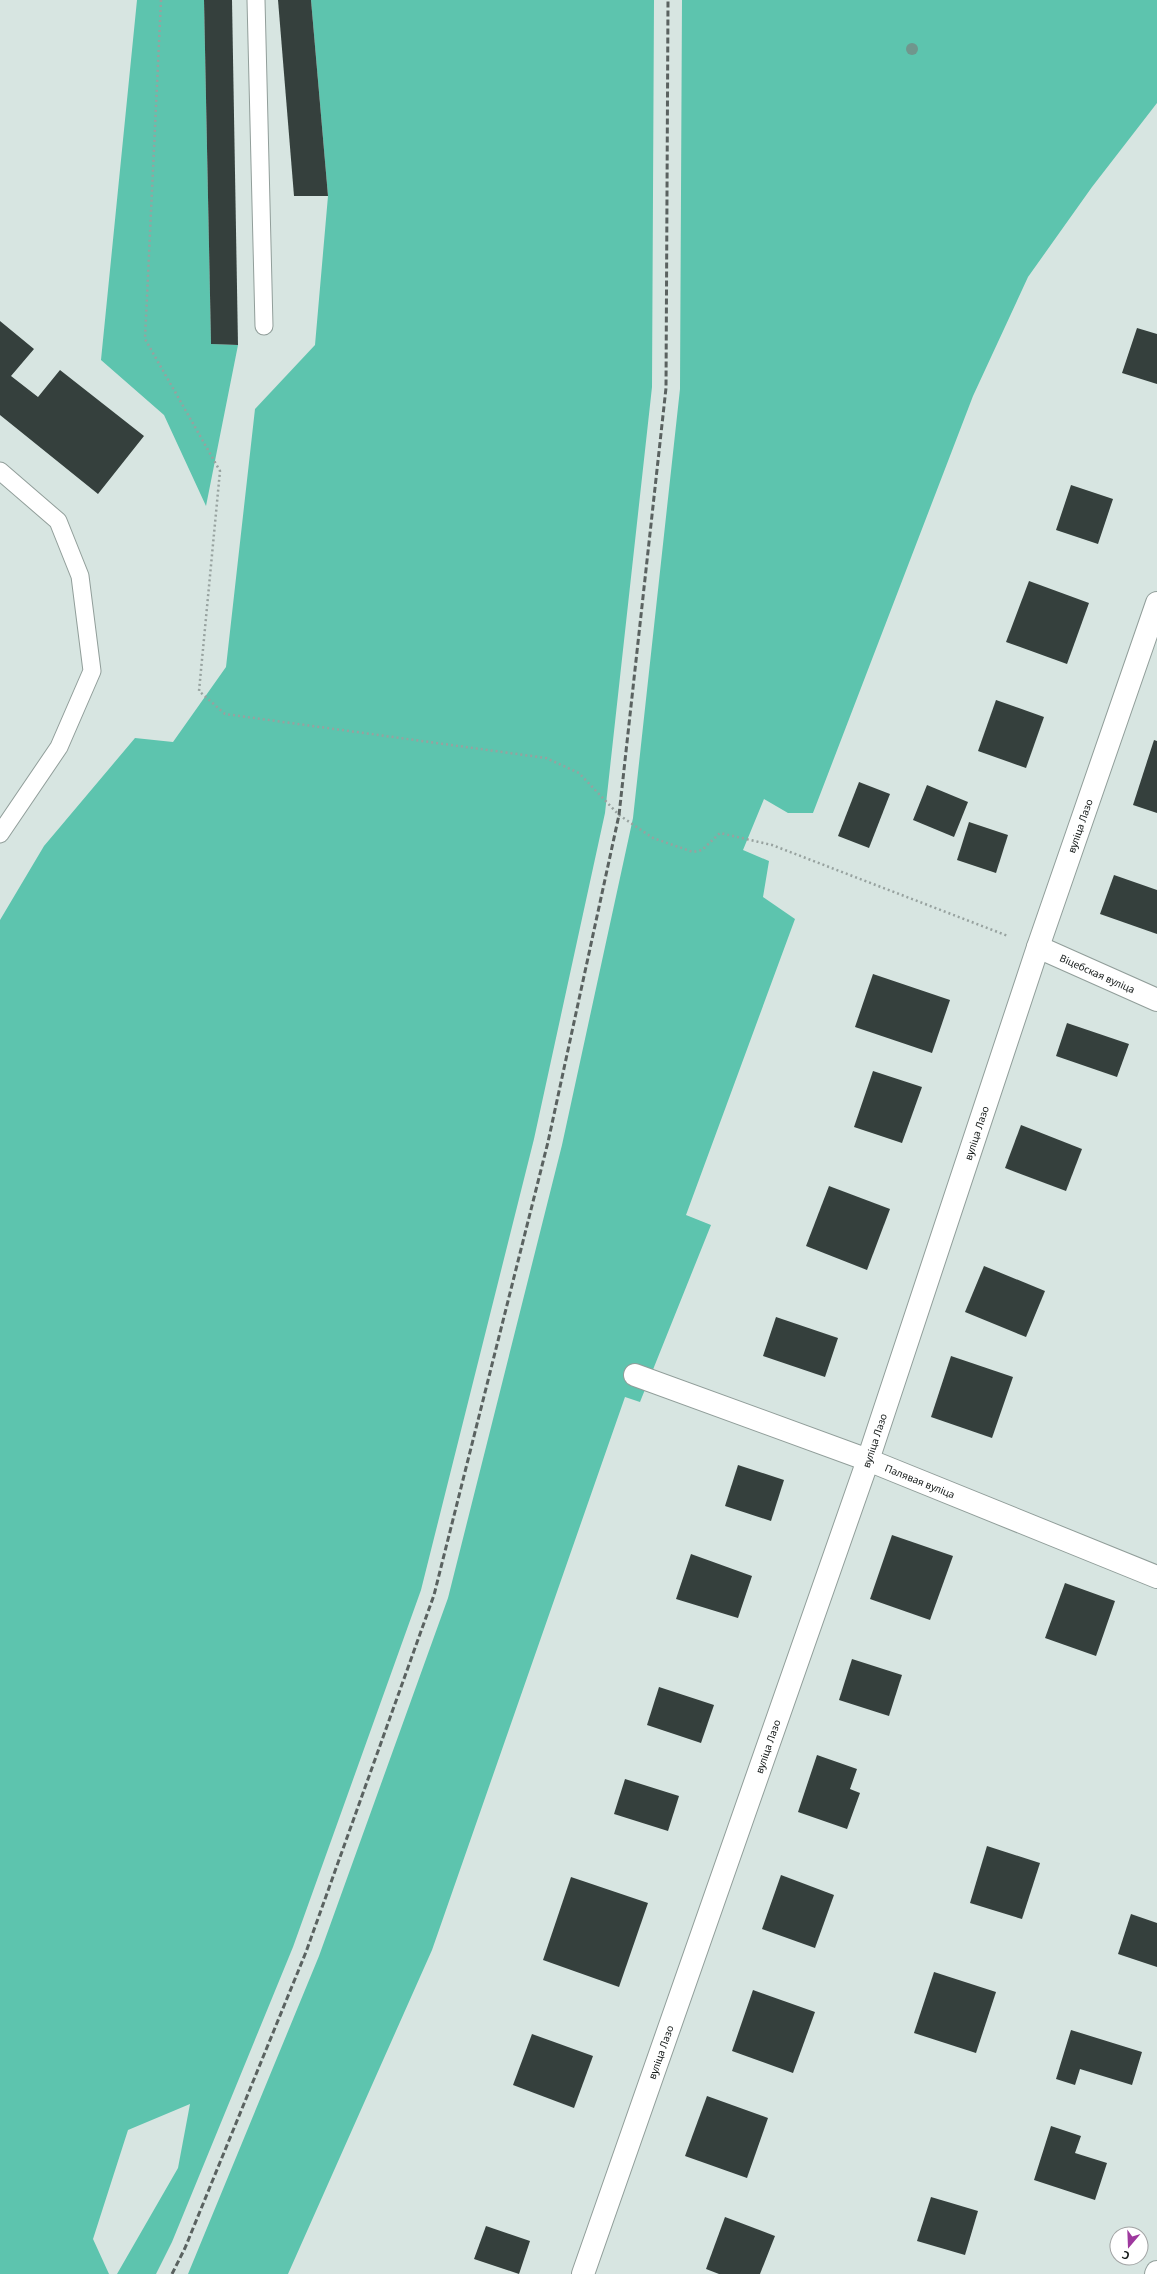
<svg xmlns="http://www.w3.org/2000/svg" width="1157" height="2274" font-family="'Noto Sans',sans-serif">
<style>
.green{fill:#5dc4ae}
.building{fill:#35403d}
.lines{fill:none;stroke-linecap:round;stroke-linejoin:round}
.lane-casing{stroke:#919e9a;stroke-width:19}
.street-casing{stroke:#919e9a;stroke-width:24}
.secondary-casing{stroke:#919e9a;stroke-width:24}
.path{stroke:#97a29f;stroke-width:2.5;stroke-dasharray:2 3;stroke-linecap:butt}
.lane{stroke:#fff;stroke-width:17}
.street{stroke:#fff;stroke-width:22}
.secondary{stroke:#fff;stroke-width:22}
.rail{stroke:#5a6260;stroke-width:3;stroke-dasharray:6 3;stroke-linecap:butt}
.tree{fill:#70968d}
.labels{text-anchor:middle;dominant-baseline:central;stroke-width:4;stroke-linejoin:round;paint-order:stroke}
.street-label{font-size:10px;fill:#171c1b;stroke:#fff}
</style>
<rect width="100%" height="100%" fill="#d7e5e1"/>
<g class="green">
<path d="M137,0h67l7,344 27,1 -32,161 -42,-91 -63,-55z"/>
<path d="M311,0h343l-2,387 -47,426 -71,326 -113,451 -128,357 -121,295 -16,32h-39l61,-106 12,-64 -62,26 -35,109 16,35h-109v-1354l44,-74 91,-108 38,4 53,-75 29,-258 60,-64 13,-149z"/>
<path d="M682,0h475v103l-65,84 -64,90 -55,119 -160,417h-25l-24,-14 -21,51 26,11 -6,36 32,22 -109,296 25,10 -71,177 -15,-5 -193,553 -144,324h-100l131,-318 129,-358 114,-453 71,-327 47,-429z"/>
</g>
<g class="building">
<path d="M204,0h28l6,345 -27,-1z"/>
<path d="M278,0h33l17,196h-34z"/>
<path d="M0,321l34,28 -23,27 27,21 22,-27 84,66 -46,58 -98,-79z"/>
<path d="M1137,328l20,6v50l-35,-11z"/>
<path d="M1071,485l42,14 -15,45 -42,-14z"/>
<path d="M1029,581l60,22 -22,61 -61,-22z"/>
<path d="M996,700l48,17 -18,51 -48,-17z"/>
<path d="M1154,740l3,1v72l-24,-8z"/>
<path d="M859,782l31,12 -21,54 -31,-12z"/>
<path d="M927,785l41,17 -14,35 -41,-17z"/>
<path d="M969,822l39,13 -12,38 -39,-13z"/>
<path d="M1114,875l43,15v44l-57,-20z"/>
<path d="M873,974l77,26 -18,53 -77,-26z"/>
<path d="M1067,1023l62,21 -12,33 -61,-21z"/>
<path d="M873,1071l49,16 -20,56 -48,-16z"/>
<path d="M1021,1125l61,24 -16,42 -61,-23z"/>
<path d="M829,1186l61,23 -23,61 -61,-24z"/>
<path d="M984,1266l61,25 -19,46 -61,-25z"/>
<path d="M776,1317l62,21 -13,39 -62,-21z"/>
<path d="M951,1356l62,21 -21,61 -61,-21z"/>
<path d="M738,1465l46,15 -13,41 -46,-15z"/>
<path d="M892,1535l61,21 -23,64 -60,-21z"/>
<path d="M691,1554l61,22 -14,42 -62,-19z"/>
<path d="M1065,1583l50,18 -19,55 -51,-18z"/>
<path d="M852,1659l50,16 -13,41 -50,-16z"/>
<path d="M659,1687l55,18 -13,38 -54,-18z"/>
<path d="M817,1755l40,14 -7,20 10,4 -13,36 -49,-17z"/>
<path d="M625,1779l54,17 -11,35 -54,-17z"/>
<path d="M987,1846l53,17 -18,56 -52,-16z"/>
<path d="M781,1875l53,20 -19,53 -53,-19z"/>
<path d="M571,1877l77,26 -29,84 -76,-27z"/>
<path d="M1131,1914l26,9v44l-39,-13z"/>
<path d="M934,1972l62,20 -20,61 -62,-20z"/>
<path d="M753,1990l62,22 -22,61 -61,-22z"/>
<path d="M1071,2030l71,22 -10,33 -52,-16 -5,16 -19,-6z"/>
<path d="M532,2034l61,22 -19,52 -61,-23z"/>
<path d="M707,2096l61,22 -21,60 -62,-22z"/>
<path d="M1051,2126l30,10 -6,17 32,10 -12,37 -61,-20z"/>
<path d="M931,2197l47,14 -13,44 -48,-14z"/>
<path d="M725,2217l50,19 -15,38h-41l-13,-5z"/>
<path d="M486,2226l44,15 -11,33 -45,-15z"/>
</g>
<g class="lines">
<g class="lane-casing">
<g id="lane">
<path d="M256,0l8,326"/>
<path d="M0,471l58,50 22,55 12,95 -33,76 -59,87"/>
</g>
</g>
<g class="street-casing">
<g id="street">
<path id="s1" d="M1038,947l119,53"/>
<path id="s2" d="M635,1375l233,85 289,117"/>
<path id="s3" d="M583,2274l285,-814 170,-513 119,-344"/>
</g>
</g>
<g class="secondary-casing">
<path id="secondary" d="M1156,2274l1,-2"/>
</g>
<path class="path" d="M161,0l-16,339 75,132 -21,220 26,23 321,44 33,15 40,42 34,23 40,14 9,-2 18,-17 52,12 236,91"/>
<use href="#lane" class="lane"/>
<use href="#street" class="street"/>
<use href="#secondary" class="secondary"/>
<path class="rail" d="M172,2274l13,-26 121,-296 128,-357 114,-453 71,-327 47,-427 2,-388"/>
</g>
<circle class="tree" cx="912" cy="49" r="6"/>
<g class="labels">
<g class="street-label">
<text stroke="none"><textPath href="#s3" startOffset="1531">вуліца Лазо</textPath></text>
<text stroke="none"><textPath href="#s1" startOffset="65">Віцебская вуліца</textPath></text>
<text stroke="none"><textPath href="#s3" startOffset="1207">вуліца Лазо</textPath></text>
<text stroke="none"><textPath href="#s3" startOffset="883">вуліца Лазо</textPath></text>
<text stroke="none"><textPath href="#s2" startOffset="304">Палявая вуліца</textPath></text>
<text stroke="none"><textPath href="#s3" startOffset="559">вуліца Лазо</textPath></text>
<text stroke="none"><textPath href="#s3" startOffset="235">вуліца Лазо</textPath></text>
</g>
</g>
<g transform="translate(1129 2246) rotate(199)"><circle r="19" fill="#ffffff" stroke="#a2a4a4"/>
<path d="M0-3L7 15L0 10L-7 15Z" fill="#9e399e"/>
<text y="-6" font-size="11" font-weight="bold" text-anchor="middle" fill="#171c1b">С</text>
</g>
</svg>
